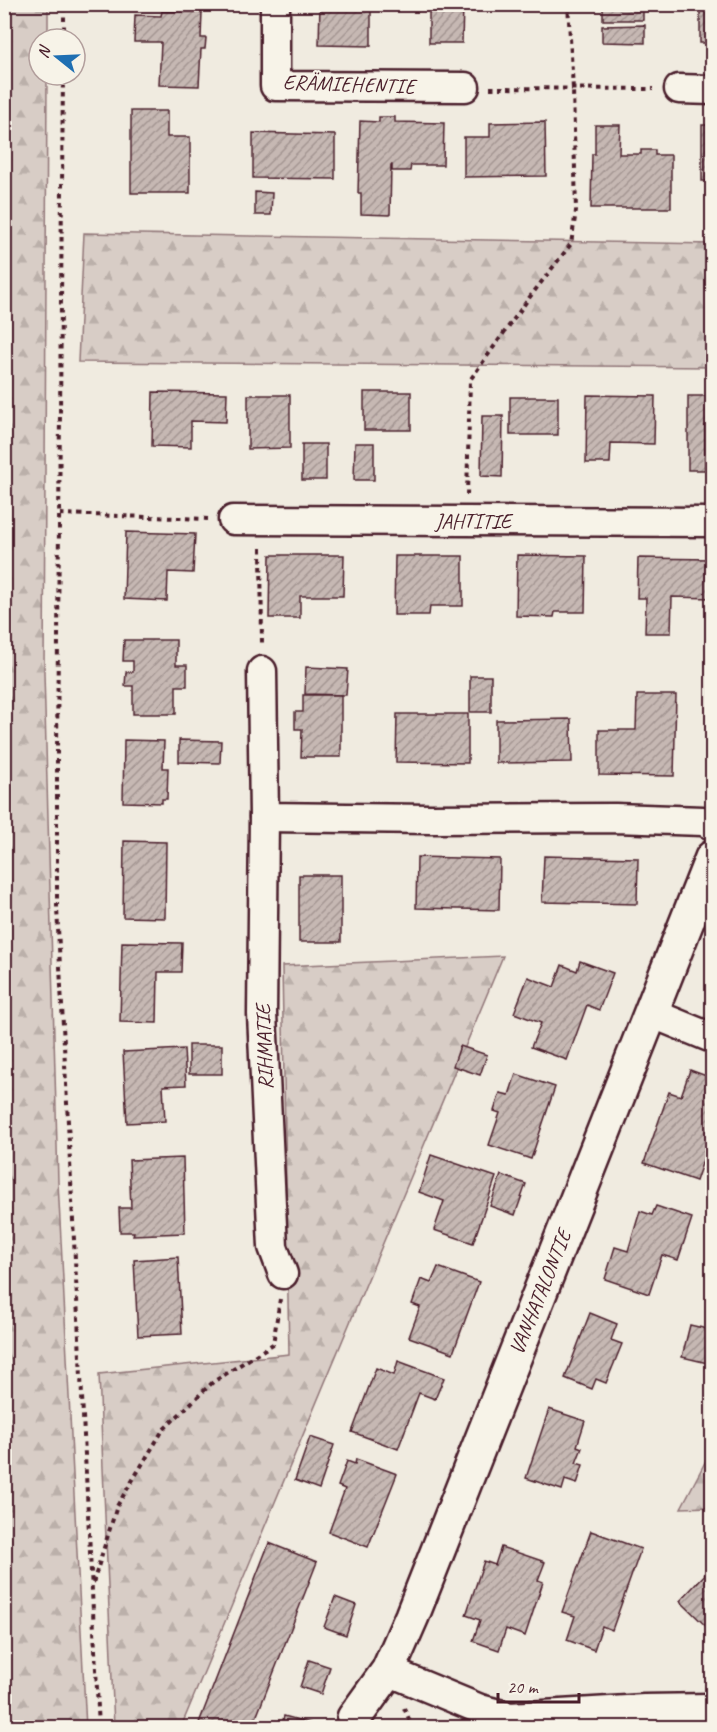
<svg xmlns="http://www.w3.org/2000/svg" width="717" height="1732" font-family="Caveat,sans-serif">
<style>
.forest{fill:url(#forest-firs);stroke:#917678;stroke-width:1.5}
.building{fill:url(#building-hatch);stroke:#4a1f2b;stroke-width:1.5}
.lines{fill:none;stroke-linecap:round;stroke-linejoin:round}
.street-casing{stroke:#4a1f2b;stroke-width:33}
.secondary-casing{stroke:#4a1f2b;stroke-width:38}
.path{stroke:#4a1f2b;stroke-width:4;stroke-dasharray:4.5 4.5;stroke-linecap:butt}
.street{stroke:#f7f3e8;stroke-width:28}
.secondary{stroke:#f7f3e8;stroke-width:33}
.labels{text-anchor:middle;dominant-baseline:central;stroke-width:4.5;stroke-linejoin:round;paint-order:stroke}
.street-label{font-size:21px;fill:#4a1f2b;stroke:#f7f3e8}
</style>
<defs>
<pattern id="forest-firs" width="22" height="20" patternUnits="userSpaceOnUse" patternTransform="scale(1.5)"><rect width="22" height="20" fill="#d8cdc6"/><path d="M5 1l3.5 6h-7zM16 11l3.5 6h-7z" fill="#bbb0aa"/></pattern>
<pattern id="building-hatch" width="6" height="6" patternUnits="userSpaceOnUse" patternTransform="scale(1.5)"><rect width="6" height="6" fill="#c6b8b3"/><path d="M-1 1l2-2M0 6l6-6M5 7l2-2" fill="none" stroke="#a39592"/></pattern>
</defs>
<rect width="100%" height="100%" fill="#f0ebe0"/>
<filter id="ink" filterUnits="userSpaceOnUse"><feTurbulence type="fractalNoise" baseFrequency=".0167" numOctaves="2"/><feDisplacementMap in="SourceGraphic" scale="12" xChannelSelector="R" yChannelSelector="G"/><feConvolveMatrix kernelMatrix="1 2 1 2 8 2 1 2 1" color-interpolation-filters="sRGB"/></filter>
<g filter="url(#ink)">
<g class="forest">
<path d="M4,5h44v34h-9v36h8l-3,598 14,509 28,546 -78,-1 -4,-102z"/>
<path d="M84,233l628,11v123l-634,-5z"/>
<path d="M503,956l-322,771h-67l-15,-353 190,-20 -7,-388z"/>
<path d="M712,1449v58l-31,1z"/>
</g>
<g class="building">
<path d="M320,4h51v42l-52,-1z"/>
<path d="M429,4h34l-1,39h-33z"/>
<rect x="603" y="4" width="40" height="16"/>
<rect x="700" y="4" width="12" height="39"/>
<path d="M162,11l40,1 -1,26h5l-1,11h-4l-2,37 -40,-1 2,-43h-27l1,-27 26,1z"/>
<path d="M645,25v18l-43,-1v-16z"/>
<path d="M131,111h36v26h23v56h-59z"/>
<path d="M379,117h16v5l49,1 -1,42h-32l-1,6h-18v-6h-1l-1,50 -29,-1v-21h-3l2,-72 19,1z"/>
<path d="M545,122l1,54 -82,1v-40h26v-14z"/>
<path d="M595,125h25l-1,29h22v-4h14v5h16v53h-80l1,-54h3z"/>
<rect x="702" y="125" width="10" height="56"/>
<path d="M253,133l82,2v44l-82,-1z"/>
<path d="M255,192l17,1 -1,22h-16z"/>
<path d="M153,392l74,1 -1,29 -35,-1v26l-39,-1z"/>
<rect x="364" y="392" width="47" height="38"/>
<path d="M248,395h42v53l-42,1z"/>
<path d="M587,395l68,1 -1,48 -43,-1 -1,20h-24z"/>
<path d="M688,396h24v30h-7v44h-17z"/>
<rect x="510" y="397" width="48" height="38"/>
<path d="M482,416h21l-1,61 -21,-1z"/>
<path d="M355,443h19v37h-20z"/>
<rect x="302" y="444" width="24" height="36"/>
<path d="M126,532l69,2 -2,39 -25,-1 -1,29 -43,-2z"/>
<path d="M270,555h74l-1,41h-43v22h-31z"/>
<path d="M517,555l69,1 -1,56h-30l-1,5 -38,-1z"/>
<path d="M395,556h68v50h-33l-1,9h-35z"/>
<path d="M638,558l74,1v39l-40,-1 -1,36h-26l1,-35h-9z"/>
<path d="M712,620v23l-6,-2z"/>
<path d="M124,640h52v25h11v21h-11v28h-43v-28h-8l1,-14h7v-11h-10z"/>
<path d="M306,667l42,2 -2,26 -41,-1z"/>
<rect x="470" y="676" width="21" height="36"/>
<path d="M303,695h38v62h-40l1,-28h-7v-17h8z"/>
<path d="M637,695h39l-2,81 -75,-1v-45h37z"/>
<path d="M397,714h71v49l-72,-1z"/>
<path d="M571,719l1,43 -76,1v-43z"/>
<path d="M124,740l40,1 -1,27h5l-1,31h-5v4l-39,-1z"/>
<path d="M179,740l42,1 -1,22 -41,-1z"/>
<path d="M124,841l42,1 -1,76 -42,-1z"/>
<path d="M544,856l94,2 -1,46 -95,-2z"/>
<path d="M417,857l83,2 -1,51 -83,-2z"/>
<rect x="299" y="875" width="42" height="67"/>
<path d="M122,942l60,1 -1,29h-23l-1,51 -37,-1z"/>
<path d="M580,961l33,12 -14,37 -12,-5 -20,55 -36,-13 10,-24 -27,-10 14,-36 26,10 8,-22 15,6z"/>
<rect x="189" y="1045" width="33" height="29"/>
<path d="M460,1046l27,9 -7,20 -27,-9z"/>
<path d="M184,1049l2,36 -23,1 2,35 -38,2 -4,-71z"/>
<path d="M690,1070l22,8v56l-16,47 -52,-18 25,-71 12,4z"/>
<path d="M516,1074l39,13 -24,72 -42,-14 11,-32 -6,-2 6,-18 9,2z"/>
<path d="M431,1155l65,22 -23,66 -39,-13 10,-29 -25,-9z"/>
<path d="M183,1158l2,75 -52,2 1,-3h-14l-1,-24h12l-2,-48z"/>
<path d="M501,1175l25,9 -11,31 -25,-9z"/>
<path d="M656,1206l36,12 -14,42 -16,-5 -13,39 -44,-15 10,-32 13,4 12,-40 12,4z"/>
<path d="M178,1257l4,77 -44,2 -4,-76z"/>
<path d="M438,1267l41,15 -26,71 -44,-16 11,-30 -8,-3 9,-25 10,4z"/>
<path d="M590,1313l27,11 -6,16 11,4 -16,39 -10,-4 -4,10 -27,-11z"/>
<path d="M690,1325l22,5v34l-30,-7z"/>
<path d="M398,1361l46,17 -9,21 -16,-6 -21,56 -46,-17 24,-64 18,7z"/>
<path d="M549,1409l36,12 -8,25 5,2 -6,15 7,2 -6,19 -12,-4 -3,10 -36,-12z"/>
<path d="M310,1437l24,8 -15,44 -24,-9z"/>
<path d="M356,1459l41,15 -29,73 -39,-15 16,-43 -7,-3 9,-25 8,3z"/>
<path d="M591,1531l50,18 -29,81 -10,-4 -8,24 -27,-10 8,-24 -13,-4z"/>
<path d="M269,1543l48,19 -65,166h-55z"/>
<path d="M501,1547l44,15 -7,18 5,2 -18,54 -19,-7 -7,21 -26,-9 7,-21 -14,-5 18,-54 11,4z"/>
<path d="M709,1570l3,3v59l-32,-31z"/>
<path d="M335,1597l21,8 -10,30 -22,-8z"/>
<path d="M309,1660l21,7 -9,27 -21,-7z"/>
<path d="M284,1716l26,7 -1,5h-28z"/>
</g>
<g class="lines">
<g class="street-casing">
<g id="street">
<path d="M275,4v82l190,1"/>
<path d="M679,89l33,1"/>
<path d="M233,520l479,2"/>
<path d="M262,671l2,146 167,2 184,-1 88,3 9,4"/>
<path d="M264,817l-2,197 11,233 10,27"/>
<path d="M651,1013l61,25"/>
<path d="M388,1671l92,38 30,8 134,-8 68,-1"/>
</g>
</g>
<g class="secondary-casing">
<path id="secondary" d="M354,1718l34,-47 24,-55 300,-758"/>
</g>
<g class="path">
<path d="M64,39v-35"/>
<path d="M63,75l-6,676v157l42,820"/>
<path d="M490,88l163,1"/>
<path d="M467,495l3,-115 59,-82 42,-54 5,-33 -3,-122 -5,-85"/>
<path d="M60,514l148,5"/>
<path d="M261,548l1,97"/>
<path d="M93,1583l24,-77 46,-76 50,-48 60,-38 7,-45"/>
<path d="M404,1708l9,20"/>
</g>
<use href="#street" class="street"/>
<use href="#secondary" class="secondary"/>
</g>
</g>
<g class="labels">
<g class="street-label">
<text transform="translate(349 84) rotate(2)">ERÄMIEHENTIE</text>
<text x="473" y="521">JAHTITIE</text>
<text transform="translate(264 1047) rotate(-92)">RIHMATIE</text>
<text transform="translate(540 1292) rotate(-68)">VANHATALONTIE</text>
</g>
</g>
<rect width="717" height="1732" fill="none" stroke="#f7f3e8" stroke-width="24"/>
<rect x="12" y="12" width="693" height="1708" fill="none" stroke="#4a1f2b" stroke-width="2" filter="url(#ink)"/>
<g transform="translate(57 57) rotate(288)"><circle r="28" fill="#f7f3e8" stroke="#b29e9c" stroke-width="1.5"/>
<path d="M0-4.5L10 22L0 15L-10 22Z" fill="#1f6fb2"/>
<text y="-9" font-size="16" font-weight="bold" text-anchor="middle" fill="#4a1f2b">N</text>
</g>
<path d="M498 1693v9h81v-9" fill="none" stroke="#4a1f2b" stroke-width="3"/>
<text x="507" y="1693" font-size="18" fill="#4a1f2b" stroke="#f7f3e8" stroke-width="4.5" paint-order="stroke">20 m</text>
</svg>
